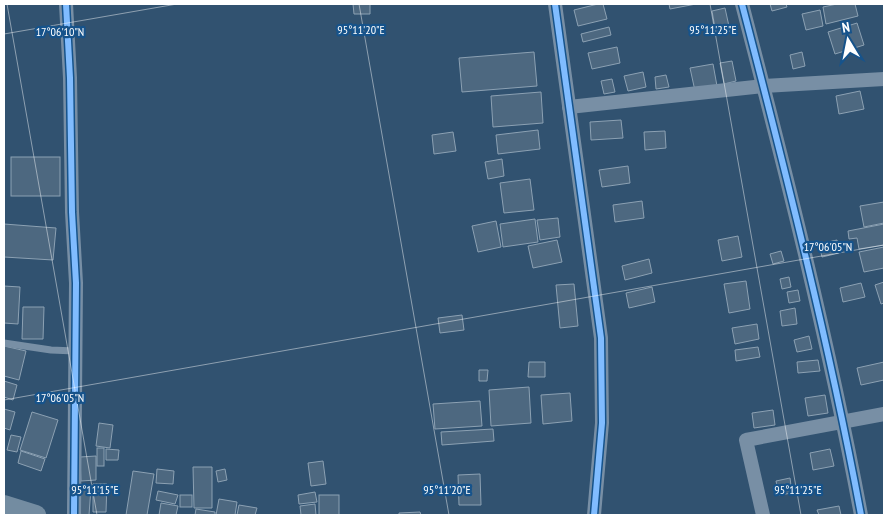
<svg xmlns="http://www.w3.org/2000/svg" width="888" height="519" font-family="'PT Sans Narrow',sans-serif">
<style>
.building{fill:#4d6880;stroke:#8ca1b3}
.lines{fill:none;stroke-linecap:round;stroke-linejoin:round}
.lane{stroke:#788fa5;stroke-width:7}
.street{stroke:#788fa5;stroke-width:14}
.secondary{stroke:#738ca1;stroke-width:20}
.cycleway-casing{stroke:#16538b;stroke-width:9}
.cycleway{stroke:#80bcff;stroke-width:6}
.ticks{fill:none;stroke:#fff;stroke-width:1;stroke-opacity:0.45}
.ticks-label{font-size:12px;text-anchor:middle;fill:#fff;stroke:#16538b;stroke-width:4.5;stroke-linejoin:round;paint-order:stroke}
</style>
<rect width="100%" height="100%" fill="#315270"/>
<g class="building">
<path d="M353,4h17v10h-16z"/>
<path d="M598,4h5l4,15 -29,7 -4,-16z"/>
<path d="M669,4h27l-26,5z"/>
<path d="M770,4h16l1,3 -15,4z"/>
<path d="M837,4h18l3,12 -32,8 -3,-17z"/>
<path d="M725,8l5,23 -14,3 -4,-23z"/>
<path d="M820,10l3,16 -17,4 -4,-16z"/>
<path d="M857,23l7,22 -29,9 -7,-22z"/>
<path d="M609,27l2,8 -28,7 -2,-8z"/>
<path d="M617,47l3,16 -28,6 -4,-16z"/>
<path d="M534,52l3,34 -75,6 -3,-34z"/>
<path d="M802,52l3,14 -12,3 -3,-14z"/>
<path d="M732,61l4,20 -12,3 -4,-21z"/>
<path d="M713,64l4,22 -22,5 -5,-23z"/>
<path d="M643,72l3,15 -18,4 -4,-15z"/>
<path d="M666,75l3,12 -13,2 -1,-12z"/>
<path d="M612,79l3,13 -11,2 -3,-13z"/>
<path d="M860,91l4,18 -25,5 -3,-18z"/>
<path d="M541,92l2,31 -50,4 -2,-31z"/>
<path d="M621,120l2,18 -32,2 -1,-18z"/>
<path d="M538,130l2,19 -42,5 -2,-19z"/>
<path d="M665,131l1,17 -21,2 -1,-18z"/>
<path d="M453,132l3,19 -22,3 -2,-19z"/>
<rect x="11" y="157" width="49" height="39"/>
<path d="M502,159l2,17 -16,3 -3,-17z"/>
<path d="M628,166l2,17 -28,4 -3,-17z"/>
<path d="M530,179l4,31 -30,3 -4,-30z"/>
<path d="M642,201l2,17 -29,4 -2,-17z"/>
<path d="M884,202v21l-20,4 -4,-21z"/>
<path d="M558,218l2,19 -20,3 -3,-20z"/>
<path d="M535,219l3,23 -35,5 -3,-23z"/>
<path d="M496,221l5,26 -23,5 -6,-26z"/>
<path d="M4,224l52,4 -3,32 -49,-3z"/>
<path d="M884,224v21l-25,4 -2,-11 -8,1 -1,-8z"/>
<path d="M738,236l4,21 -20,4 -4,-21z"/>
<path d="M557,240l5,22 -29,6 -5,-22z"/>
<path d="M837,240l2,13 -17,4 -3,-13z"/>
<path d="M884,247v21l-20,4 -5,-20z"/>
<path d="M781,251l3,10 -11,3 -3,-10z"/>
<path d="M649,259l3,14 -27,7 -3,-14z"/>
<path d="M789,277l2,10 -9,2 -2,-10z"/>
<path d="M746,281l4,28 -21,4 -5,-29z"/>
<path d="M884,282v21l-3,1 -6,-19z"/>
<path d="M861,283l4,14 -22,5 -3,-14z"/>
<path d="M574,284l4,42 -18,2 -4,-43z"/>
<path d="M4,286l16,1 -2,37 -14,-1z"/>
<path d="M652,287l3,15 -26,6 -3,-15z"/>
<path d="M798,290l2,11 -11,2 -2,-11z"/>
<path d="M23,307h21l-1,32h-21z"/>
<path d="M795,308l2,16 -15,2 -2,-15z"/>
<path d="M462,315l2,15 -24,3 -2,-15z"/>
<path d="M757,324l2,15 -24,5 -3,-16z"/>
<path d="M809,336l3,13 -15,3 -3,-12z"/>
<path d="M4,346l22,5 -7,29 -15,-4z"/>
<path d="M758,347l2,10 -24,4 -1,-11z"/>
<path d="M818,360l2,11 -22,2 -1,-11z"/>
<path d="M529,362h16v15h-17z"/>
<path d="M884,362v18l-23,5 -4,-17z"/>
<path d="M479,370h9l-1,11h-8z"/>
<path d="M4,381l13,4 -4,15 -9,-3z"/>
<path d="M529,387l2,36 -40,3 -2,-36z"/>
<path d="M570,393l2,28 -29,3 -2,-29z"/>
<path d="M825,395l3,18 -20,3 -3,-18z"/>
<path d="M480,401l2,25 -47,3 -2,-25z"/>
<path d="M4,409l11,3 -5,18 -6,-2z"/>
<path d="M773,410l2,15 -21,3 -2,-15z"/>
<path d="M32,412l26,8 -12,38 -26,-8z"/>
<path d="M99,423l14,2 -3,23 -14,-2z"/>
<path d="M493,429l1,12 -52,4 -1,-13z"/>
<path d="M11,435l10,2 -4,15 -10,-2z"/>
<rect x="97" y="448" width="7" height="18"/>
<path d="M106,449l13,1 -1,10h-12z"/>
<path d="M830,449l4,17 -21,4 -3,-17z"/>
<path d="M21,451l24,8 -4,12 -23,-8z"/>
<path d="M96,456v24l-15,1 -1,-24z"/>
<path d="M323,461l3,23 -15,2 -3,-23z"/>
<path d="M193,467h19v41h-18z"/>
<path d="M157,469l17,2 -1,13 -17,-1z"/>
<path d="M225,469l2,11 -9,2 -2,-11z"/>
<path d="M133,471l21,3 -7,41h-21z"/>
<path d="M480,474l1,31h-22l-1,-30z"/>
<path d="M790,478l2,15 -13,2 -3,-14z"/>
<path d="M93,484h14l-1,28h-13z"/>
<path d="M78,487l13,1 -2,27 -13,-1z"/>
<path d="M158,491l20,4 -3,9 -19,-4z"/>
<path d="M315,492l2,10 -18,2 -1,-9z"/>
<rect x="180" y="495" width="12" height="12"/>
<rect x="319" y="495" width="20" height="20"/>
<path d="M219,499l18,3 -2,13h-19z"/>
<path d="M161,503l17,3 -2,9h-17z"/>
<path d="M315,504l1,11h-15l-1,-9z"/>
<path d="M239,505l18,3 -2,7h-18z"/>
<path d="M839,506l2,9h-22l-2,-5z"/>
<path d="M196,509l19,3v3h-20z"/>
<path d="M420,512l1,3h-22v-2z"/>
</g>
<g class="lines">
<path class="lane" d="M4,343l47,7 24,1"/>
<g class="street">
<path d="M66,4l4,74 2,134 4,71 -2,232"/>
<path d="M555,4l46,334 1,85 -8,92"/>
<path d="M742,4c44,169 87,339 119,511"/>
<path d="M569,107l195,-21 120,-7"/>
<path d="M763,515l-17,-75 138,-26"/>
</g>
<path class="secondary" d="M4,505l32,10"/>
<g class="cycleway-casing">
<g id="cycleway">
<path d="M66,4l4,74 2,134 4,71 -2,232"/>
<path d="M555,4l46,334 1,85 -8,92"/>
<path d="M742,4c44,169 87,339 119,511"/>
</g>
</g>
<use href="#cycleway" class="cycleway"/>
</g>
<path class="ticks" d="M7,4l90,511M359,4l90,511M710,4l91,511M4,34l173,-30M4,400l880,-155"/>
<g class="ticks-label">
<text x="361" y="34">95°11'20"E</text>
<text x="713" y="34">95°11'25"E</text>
<text x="60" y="36">17°06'10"N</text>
<text x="828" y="251">17°06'05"N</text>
<text x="60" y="402">17°06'05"N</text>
<text x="95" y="494">95°11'15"E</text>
<text x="447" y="494">95°11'20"E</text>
<text x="798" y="494">95°11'25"E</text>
</g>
<rect width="888" height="519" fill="none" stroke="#ffffff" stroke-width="10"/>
<g transform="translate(848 40) rotate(350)" stroke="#16538b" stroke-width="4" paint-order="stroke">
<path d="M0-4L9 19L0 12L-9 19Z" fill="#ffffff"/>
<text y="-8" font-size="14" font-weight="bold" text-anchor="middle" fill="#ffffff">N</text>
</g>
</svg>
